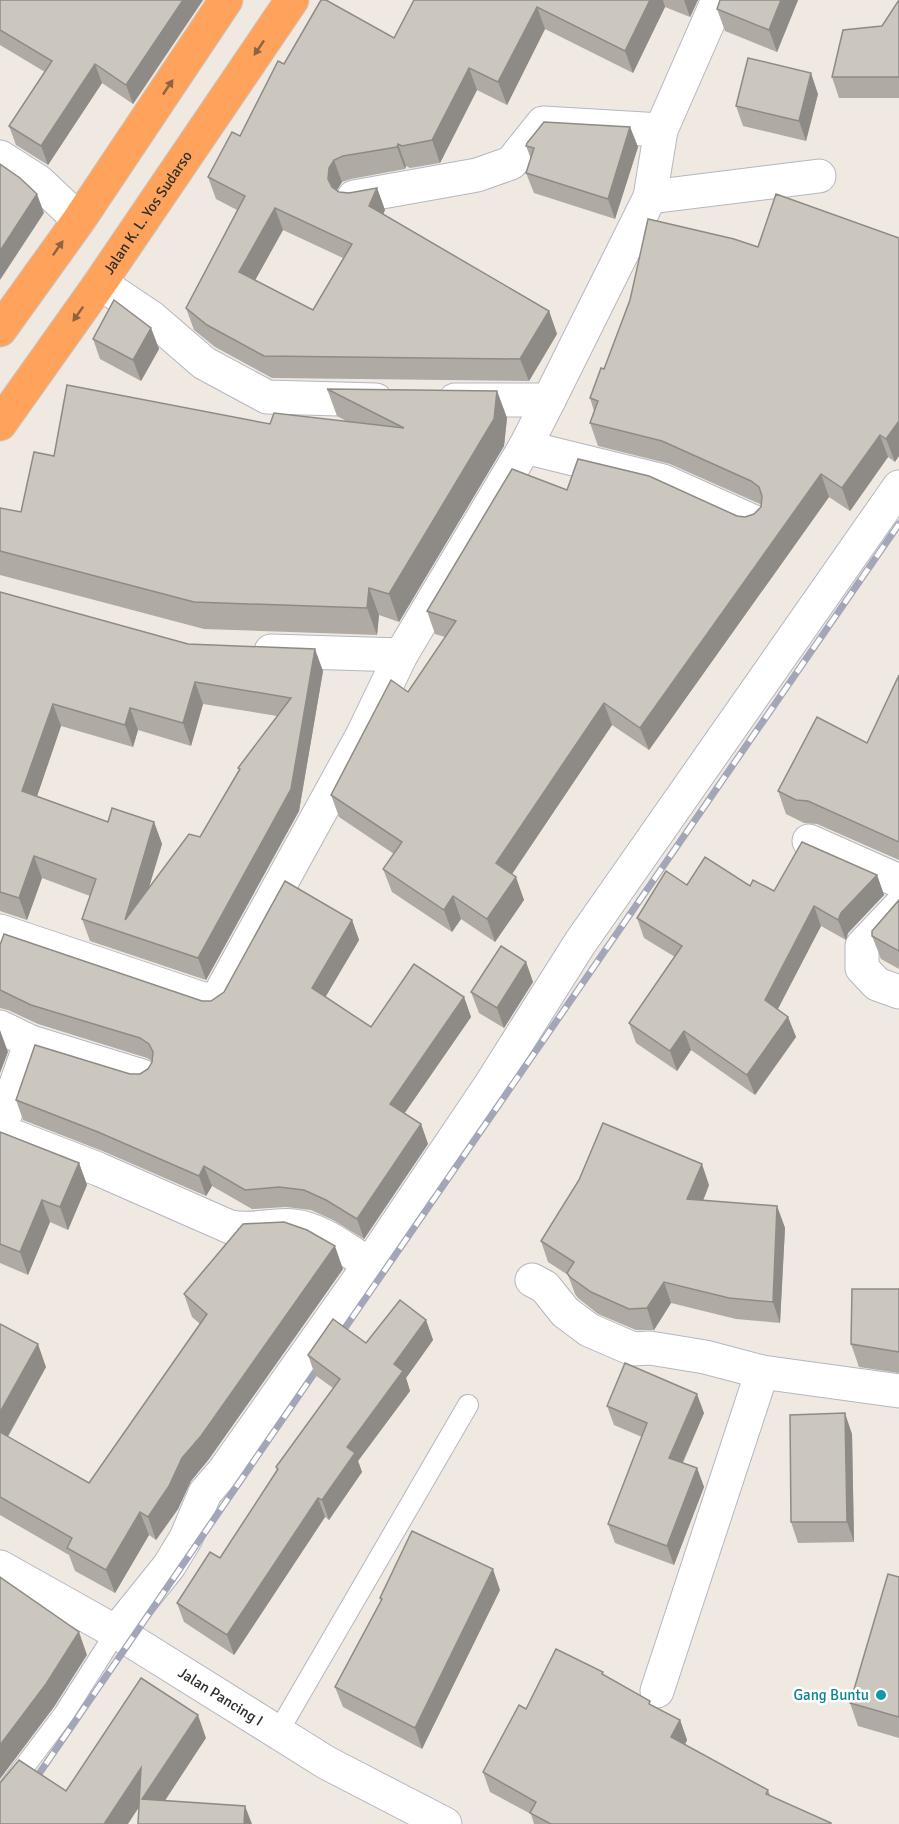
<svg xmlns="http://www.w3.org/2000/svg" width="899" height="1824" font-family="Signika,sans-serif">
<style>
.lines{fill:none;stroke-linecap:round;stroke-linejoin:round}
.lane-casing{stroke:#b4b7c1;stroke-width:22}
.street-casing{stroke:#b4b7c1;stroke-width:35}
.secondary-casing{stroke:#b4b7c1;stroke-width:35}
.highway-casing{stroke:#c9c9c9;stroke-width:35}
.lane{stroke:#fff;stroke-width:20}
.street{stroke:#fff;stroke-width:33}
.secondary{stroke:#fff;stroke-width:33}
.highway{stroke:#ffa35c;stroke-width:33}
.rail-casing{stroke:#a3a6b8;stroke-width:7}
.rail{stroke:#fff;stroke-width:4.5;stroke-dasharray:14;stroke-linecap:butt}
.wall{fill:#afaba4;fill-rule:evenodd}
.shaded-wall{fill:#8e8b86}
.building{fill:#cbc7bf;stroke:#8e8b86;stroke-width:1.5;fill-rule:evenodd}
.oneway{fill:#8c6343}
.culture-dot{fill:#0f9aa8;stroke:#fff;stroke-width:2}
.labels{text-anchor:middle;dominant-baseline:central;stroke-width:5;stroke-linejoin:round;paint-order:stroke}
.street-label{font-size:15px;fill:#2e2e2e;stroke:#fff}
.culture-label{font-size:15px;fill:#0d838f;stroke:#fff;text-anchor:end}
</style>
<rect width="100%" height="100%" fill="#efe9e1"/>
<g class="lines">
<g class="lane-casing">
<g id="lane">
<path d="M278,1732l190,-327"/>
<path d="M0,1799l64,-85 52,-82"/>
</g>
</g>
<g class="street-casing">
<g id="street">
<path d="M0,157l39,25 40,38"/>
<path d="M354,197l123,-22 34,-12 32,-40 118,7"/>
<path d="M650,197l169,-21"/>
<path d="M100,283l52,35 52,45 63,34 109,3"/>
<path d="M455,400h94"/>
<path d="M525,447l138,34 89,40"/>
<path d="M271,651l130,4"/>
<path d="M809,841l90,40"/>
<path d="M899,907l-37,39v22l15,16 22,8"/>
<path d="M0,931l215,72 147,-267 39,-81 124,-208 24,-47 101,-203 11,-67 57,-130"/>
<path d="M0,1027l31,15 111,34"/>
<path d="M0,1129l31,-87"/>
<path d="M0,1131l98,38 132,58c25,5 42,-4 65,-1 26,3 52,25 75,38"/>
<path d="M532,1280l13,7 20,25 24,18 44,19 17,-1 55,9 57,15 137,19"/>
<path d="M116,1632l53,-66 17,-28 19,-45 19,-22 146,-207 119,-177 91,-144 319,-456"/>
<path d="M657,1691l105,-319"/>
</g>
</g>
<g class="secondary-casing">
<g id="secondary">
<path id="s1" d="M0,1567l130,73 197,123 118,61"/>
</g>
</g>
<g class="highway-casing">
<g id="highway">
<path d="M0,330l79,-110 147,-220"/>
<path id="s2" d="M0,424l100,-141 192,-283"/>
</g>
</g>
<use href="#lane" class="lane"/>
<use href="#street" class="street"/>
<use href="#secondary" class="secondary"/>
<use href="#highway" class="highway"/>
<g class="rail-casing">
<g id="rail">
<path d="M336,1341l563,-817"/>
<path d="M30,1787l294,-428"/>
</g>
</g>
<use href="#rail" class="rail"/>
</g>
<g class="wall">
<path d="M0,0h203l-70,104 -31,-21 -54,82 -32,-20 -7,-19 36,-54 -45,-27z"/>
<path d="M414,0h284l-8,17 -25,-10 -32,66 -88,-44 -38,76 -30,-15 -37,73 -30,5 -4,-2 -1,3 -54,10 -9,3 -5,8 2,2 10,1 28,-5 8,22 -2,4 166,97 8,23 -28,47 -257,-3 -57,-31 -21,-17 -8,-22 51,-98 -21,-11 -8,-22 32,-41 44,-72 110,-26zM283,230l60,28 -30,52 -58,-30z"/>
<path d="M798,0l-21,52 -52,-21 -8,-22z"/>
<path d="M899,0v98h-60l-7,-21 50,-51z"/>
<path d="M818,94l-12,47 -63,-15 -7,-20z"/>
<path d="M630,127l8,20 -23,72 -81,-26 -8,-20 5,-14 -5,-13z"/>
<path d="M899,238l-4,224 -7,-5 -38,54 -21,-14 -180,253 -37,-25 -100,149 12,26 -29,42 -34,-23 -9,13 -60,-40 -9,-23 11,-15 -55,-37 -8,-22 77,-103 37,-55 -10,-3 -8,-23 140,-121 178,27 9,-3 7,-7v-2l-1,-1 -90,-40 -72,-18 -8,-23 4,-12 -4,-13 14,-29 154,-122z"/>
<path d="M151,328l8,21 -18,32 -41,-22 -7,-20z"/>
<path d="M327,389l170,2 10,27 -3,28 -105,176 -20,-7 -2,20 -173,-6 -204,-54v-67l21,4 33,-56 216,-32 76,-3 -9,-5z"/>
<path d="M0,592l188,52 135,27 -24,140 -93,169 -116,-39 -8,-22 8,-23 -48,-18 -15,42 -27,-9zM203,704l74,12 -39,52 1,2 -39,67 -51,50 13,-43 -8,-22h-46l-71,-26 24,-70 72,21 5,-17 53,16z"/>
<path d="M899,675v185l-82,-36 -13,-1 -18,-9 -8,-23 89,-48z"/>
<path d="M877,875l7,20 -36,38 -2,7 -25,-14 -43,83 10,8 8,20 -41,58 -64,-45 -14,21 -41,-28 -7,-20 46,-66 -31,-19 -7,-20 50,-33 63,1 24,5z"/>
<path d="M899,900v69l-18,-10 -9,-23z"/>
<path d="M352,920l7,20 -34,57 46,30 93,-30 7,20 -67,97 17,10 7,20 -64,95 -31,-19 -22,-10 -25,-3 -34,2 -40,-23 -6,10 -101,-44 -82,-32 -7,-20 114,-26h10l8,-5 4,-8 -5,-3 -109,-34 -30,-14 -8,-2v-63l202,56h9z"/>
<path d="M526,962l7,20 -29,46 -25,-15 -8,-21z"/>
<path d="M0,1132l79,31 8,22 -19,45 -18,-8 -22,53 -28,-12z"/>
<path d="M709,1185l-6,16 74,5 8,22 -5,95 -44,-4 -65,-16 -17,27h-18l-38,-16 -20,-16 -3,-4 -7,-19 -20,-13 -7,-21z"/>
<path d="M343,1269l-134,190 -18,22 -13,28 -22,31 -7,-5 -34,58 -40,-22 -6,-16 -69,-40v-191l46,43 -38,70 81,46 111,-159 -8,-7 -8,-23z"/>
<path d="M899,1289v84l-40,-6 -8,-23z"/>
<path d="M426,1320l7,20 -27,38 4,13 -52,70 4,11 -33,48 -4,-3 -91,138 -50,-33 -7,-19 43,-45 57,-87 -1,-4 57,-79 -18,-13 -7,-20 58,-12z"/>
<path d="M607,1406l97,7 -21,50 14,5 7,19 -30,78 -59,-22 -7,-19 34,-87 -28,-12z"/>
<path d="M852,1434l2,108 -56,1 -7,-21z"/>
<path d="M899,1577v161l-41,-12 -8,-23z"/>
<path d="M500,1590l-78,159 -79,-42 -8,-20 46,-86 -1,-3z"/>
<path d="M604,1676l48,30 28,14 7,20 -2,5 83,45 3,7 60,27h-297l-3,-10 -41,-22 -7,-20 43,-63z"/>
</g>
<g class="shaded-wall">
<path d="M183,0h20l-70,104 -7,-19z"/>
<path d="M650,0h13l2,7 -32,66 -8,-22z"/>
<path d="M684,0h14l-8,17z"/>
<path d="M781,0h17l-21,52 -8,-22z"/>
<path d="M537,7l8,22 -38,76 -9,-23z"/>
<path d="M95,64l7,19 -54,82 -7,-19z"/>
<path d="M469,68l8,22 -37,73 -8,-23z"/>
<path d="M811,73l7,21 -12,47 -7,-20z"/>
<path d="M630,127l8,20 -23,72 -7,-20z"/>
<path d="M398,144l8,22 -1,3 -8,-22z"/>
<path d="M334,160l8,22 -5,8 -1,11 -8,-22 1,-11z"/>
<path d="M377,188l8,22 -8,18 -8,-22z"/>
<path d="M37,194l7,19 -44,67v-29z"/>
<path d="M275,208l8,22 -36,65 -8,-23z"/>
<path d="M549,311l8,23 -28,47 -9,-22z"/>
<path d="M151,328l8,21 -18,32 -8,-21z"/>
<path d="M497,391l10,27 -3,28 -105,176 -10,-28z"/>
<path d="M899,421v35l-4,6 -9,-23z"/>
<path d="M880,435l8,22 -38,54 -8,-23z"/>
<path d="M821,474l8,23 -180,253 -9,-22z"/>
<path d="M369,588l10,27 -2,20 -10,-27z"/>
<path d="M315,649l8,22 -24,140 -93,169 -8,-22z"/>
<path d="M195,682l8,22 -12,42 -8,-23z"/>
<path d="M604,703l8,22 -108,161 -8,-23z"/>
<path d="M53,704l8,22 -30,88 -9,-23z"/>
<path d="M130,708l8,22 -5,17 -8,-22z"/>
<path d="M154,822l8,22 -28,93 -9,-17z"/>
<path d="M34,856l8,22 -15,42 -8,-22z"/>
<path d="M877,875l7,20 -36,38 -2,7 -8,-20 3,-7z"/>
<path d="M516,877l8,23 -29,42 -8,-23z"/>
<path d="M453,896l8,23 -9,13 -8,-22z"/>
<path d="M814,906l7,20 -49,94 -7,-20z"/>
<path d="M352,920l7,20 -40,68 -7,-20z"/>
<path d="M526,962l7,20 -29,46 -7,-20z"/>
<path d="M464,997l7,20 -74,107 -7,-20z"/>
<path d="M788,1017l8,20 -41,58 -8,-20z"/>
<path d="M0,1030l8,22 -8,21z"/>
<path d="M684,1031l7,19 -14,21 -7,-20z"/>
<path d="M421,1124l7,20 -64,95 -7,-20z"/>
<path d="M79,1163l8,22 -19,45 -8,-23z"/>
<path d="M702,1164l7,21 -14,36 -8,-22z"/>
<path d="M204,1166l8,20 -6,10 -7,-20z"/>
<path d="M42,1200l8,22 -22,53 -8,-23z"/>
<path d="M777,1206l8,22 -5,95 -7,-21z"/>
<path d="M335,1246l8,23 -134,190 -18,22 -13,28 -22,31 -8,-23 34,-59z"/>
<path d="M664,1282l7,21 -17,27 -7,-22z"/>
<path d="M426,1320l7,20 -27,38 4,13 -52,70 4,11 -33,48 -7,-20 25,-53 47,-83z"/>
<path d="M38,1344l8,23 -41,74 -5,-1v-28z"/>
<path d="M697,1394l7,19 -28,64 -7,-19z"/>
<path d="M845,1413l7,21 2,108 -7,-20z"/>
<path d="M697,1468l7,19 -30,78 -7,-19z"/>
<path d="M318,1498l7,19 -91,138 -7,-20z"/>
<path d="M140,1512l9,23 -34,58 -9,-23z"/>
<path d="M493,1569l7,21 -78,159 -7,-21z"/>
<path d="M79,1632l8,23 -33,52 -54,72v-34z"/>
<path d="M198,1715l8,23 -55,84 -8,-21 -15,23h-24l37,-56z"/>
<path d="M680,1720l7,20 -9,17 -7,-20z"/>
<path d="M245,1806l7,18h-8z"/>
</g>
<g class="building">
<path d="M0,0h183l-57,85 -31,-21 -54,82 -32,-20 43,-65 -52,-31z"/>
<path d="M321,0h5l68,38 20,-38h236l-25,51 -88,-44 -39,75 -29,-14 -37,72 -30,6 -4,-2 -1,3 -54,9 -9,4 -5,8 -1,11 4,8 7,5 10,1 28,-5 -8,18 180,105 -29,48 -256,-3 -57,-31 -21,-17 59,-112 -37,-19 24,-45 8,4 38,-75 6,3zM275,208l77,36 -39,66 -74,-38z"/>
<path d="M720,0h61l-12,30 -52,-21z"/>
<path d="M899,0v77h-67l11,-47 39,-4z"/>
<path d="M748,58l63,15 -12,48 -63,-15z"/>
<path d="M544,122l86,5 -22,72 -82,-26 8,-25 -8,-2 1,-3z"/>
<path d="M0,164l20,14 17,16 -37,57z"/>
<path d="M776,194l123,44v183l-13,18 -6,-4 -38,53 -21,-14 -181,254 -36,-25 -108,160 20,14 -29,42 -34,-23 -9,14 -61,-41 19,-27 -71,-47 60,-115 17,12 48,-71 -29,-10 85,-142 55,21 11,-31 71,17 88,40 8,1 9,-3 7,-7 1,-11 -3,-9 -8,-6 -89,-40 -72,-18 8,-22 -8,-3 11,-30 3,1 26,-69 18,-81 86,20 24,8z"/>
<path d="M114,300l37,28 -18,32 -40,-21z"/>
<path d="M67,385l203,39 4,-11 130,15 -77,-39 170,2 -3,28 -105,175 -20,-6 -2,20 -173,-6 -194,-51v-43l21,4 13,-60 20,4z"/>
<path d="M0,592l188,52 127,5 -24,140 -93,169 -116,-39 14,-40 -62,-23 -15,42 -19,-6zM195,682l96,16 -53,70 2,1 -40,68 -11,-3 -64,86 29,-98 -42,-14 -4,14 -86,-31 31,-87 72,21 5,-17 53,15z"/>
<path d="M899,675v167l-91,-41 -12,-1 -18,-9 39,-74 50,26z"/>
<path d="M802,842l75,33 -36,38 -3,7 -24,-14 -49,94 23,17 -41,58 -63,-44 -14,20 -41,-28 53,-77 -45,-28 29,-47 21,14 18,-28 45,29 3,-6 21,11z"/>
<path d="M285,881l67,39 -40,68 59,39 43,-63 50,33 -74,107 31,20 -64,95 -31,-19 -22,-10 -25,-3 -34,3 -41,-24 -5,10 -101,-44 -82,-32 19,-55 95,29h10l8,-5 4,-7 1,-10 -4,-8 -9,-6 -109,-33 -31,-15v-45l4,-11 198,67h9l13,-9z"/>
<path d="M899,900v51l-27,-15v-5z"/>
<path d="M501,946l25,16 -29,46 -26,-16z"/>
<path d="M603,1123l99,41 -15,35 90,7 -4,96 -44,-4 -65,-16 -17,26 -18,1 -38,-17 -21,-15 -3,-4 7,-11 -33,-21 38,-61z"/>
<path d="M0,1132l79,31 -19,44 -18,-7 -22,52 -20,-8z"/>
<path d="M284,1222l23,8 28,16 -134,190 -19,22 -13,28 -21,31 -8,-5 -34,58 -39,-22 5,-10 -72,-41v-65l89,51 118,-169 -23,-20 59,-70z"/>
<path d="M852,1289h47v63l-48,-8z"/>
<path d="M400,1300l26,20 -32,44 9,7 -56,76 8,6 -33,47 -4,-2 -91,137 -50,-32 33,-51 10,6 58,-89 -2,-2 64,-88 -32,-24 25,-36 33,24z"/>
<path d="M0,1324l38,20 -38,68z"/>
<path d="M625,1363l72,31 -28,64 28,10 -30,78 -59,-22 39,-101 -40,-17z"/>
<path d="M845,1413l2,109h-56l-1,-107z"/>
<path d="M412,1531l81,38 -78,159 -80,-41 47,-88 -2,-1z"/>
<path d="M888,1574l11,3v140l-49,-14z"/>
<path d="M0,1577l79,55 -33,52 -46,61z"/>
<path d="M556,1649l47,23 -1,2 48,27 -1,3 31,16 -9,17 97,53 -2,4 65,29v1h-280l-21,-11 6,-11 -53,-30 36,-67 7,4z"/>
<path d="M141,1678l57,37 -56,84 103,7 -1,18h-106l3,-56 -37,56h-104v-41l19,-23 47,31z"/>
</g>
<defs><path id="oneway-solid" d="M-6-.8H1V-3.2L6.5 0L1 3.2V.8H-6Z" transform="scale(1.5)"/></defs>
<g class="oneway">
<use href="#oneway-solid" transform="translate(259 48) rotate(124)"/>
<use href="#oneway-solid" transform="translate(168 87) rotate(-56)"/>
<use href="#oneway-solid" transform="translate(58 248) rotate(-55)"/>
<use href="#oneway-solid" transform="translate(78 314) rotate(125)"/>
</g>
<circle class="culture-dot" cx="881" cy="1695" r="6"/>
<g class="labels">
<g class="street-label">
<text stroke="none"><textPath href="#s2" startOffset="258">Jalan K. L. Yos Sudarso</textPath></text>
<text stroke="none"><textPath href="#s1" startOffset="256">Jalan Pancing I</textPath></text>
</g>
<g class="culture-label">
<text x="869" y="1695">Gang Buntu</text>
</g>
</g>
</svg>
